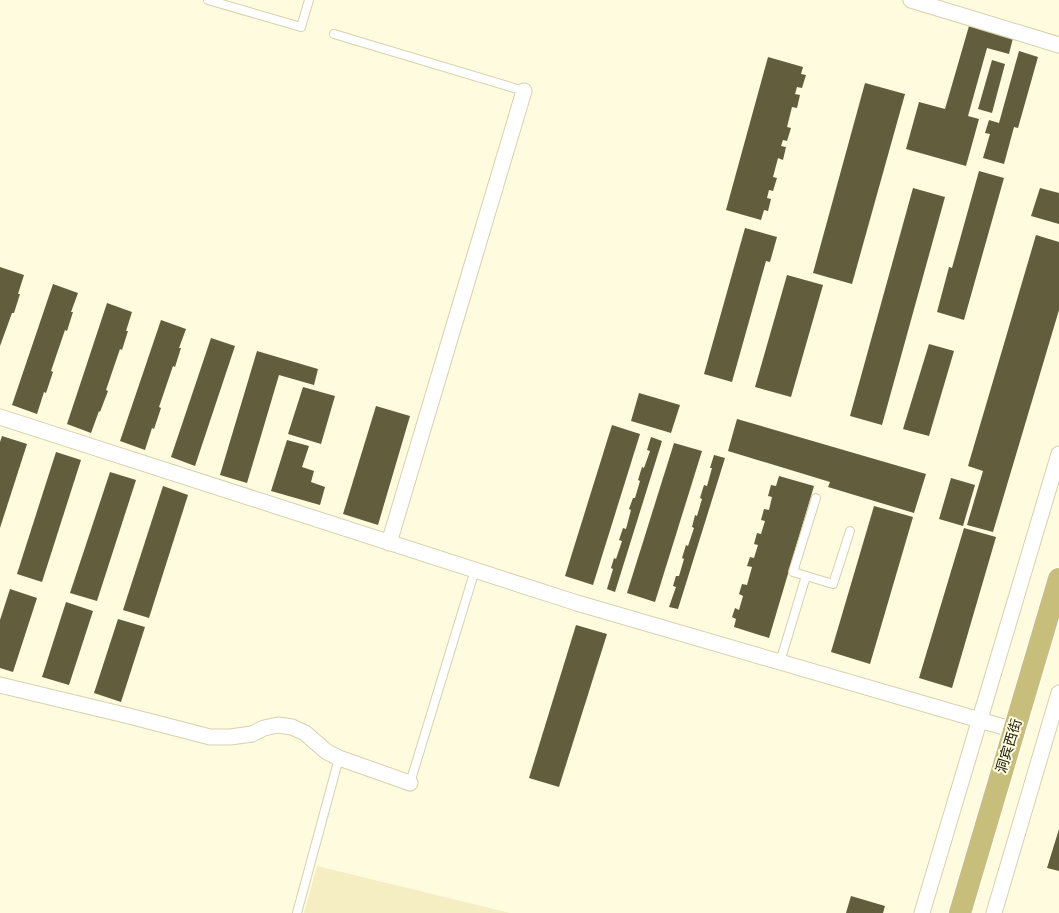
<svg xmlns="http://www.w3.org/2000/svg" width="1059" height="913" font-family="Figtree,'Noto Sans SC',sans-serif">
<style>
.built{fill:#f5eec2}
.building{fill:#625d3d}
.lines{fill:none;stroke-linecap:round;stroke-linejoin:round}
.service-casing{stroke:#d7d1ae;stroke-width:10}
.minor-casing{stroke:#d7d1ae;stroke-width:17}
.primary-casing{stroke:#fff;stroke-width:24}
.service{stroke:#fff;stroke-width:8}
.minor{stroke:#fff;stroke-width:15}
.primary{stroke:#c8be7c;stroke-width:22}
.labels{text-anchor:middle;dominant-baseline:central;stroke-width:4;stroke-linejoin:round;paint-order:stroke}
.street-label{font-size:14px;fill:#222013;stroke:#fffbde}
</style>
<rect width="100%" height="100%" fill="#fffbde"/>
<path class="built" d="M317,866l193,47h-206z"/>
<g class="building">
<path d="M969,26l44,12 -4,16 -22,-6 -19,68 11,3 -13,47 -60,-17 13,-47 26,7z"/>
<path d="M1019,51l19,6 -20,71 -4,-1 -10,37 -21,-6 7,-24 -5,-1 4,-13 10,3z"/>
<path d="M768,57l35,10 -2,7 5,1 -4,13 -5,-1 -2,7 5,1 -3,13 -5,-1 -5,20 4,1 -4,13 -4,-1 -2,6 5,1 -3,13 -5,-2 -5,19 4,1 -4,13 -4,-1 -2,8 4,1 -3,12 -4,-1 -3,10 -35,-10z"/>
<path d="M992,60l13,4 -13,49 -14,-4z"/>
<path d="M865,83l40,11 -53,190 -39,-11z"/>
<path d="M979,171l25,7 -40,142 -27,-8 12,-45 3,1z"/>
<path d="M913,188l32,9 -63,228 -32,-9z"/>
<path d="M1040,188l19,5v31l-28,-8z"/>
<path d="M745,228l32,9 -7,25 -4,-1 -34,121 -28,-8z"/>
<path d="M1036,235l23,7v68l-66,222 -26,-7 16,-54 -15,-5z"/>
<path d="M0,267l24,8 -6,19h2l-6,19h-2l-12,33z"/>
<path d="M787,275l36,10 -32,112 -36,-10z"/>
<path d="M53,284l25,9 -7,19h2l-6,19 -2,-1 -14,41 2,1 -7,21 -2,-1 -7,22 -25,-9z"/>
<path d="M107,303l25,9 -6,19h2l-6,19 -2,-1 -14,41 2,1 -8,21 -1,-1 -8,22 -24,-9z"/>
<path d="M161,320l25,9 -7,19h2l-6,19 -2,-1 -14,41 2,1 -7,21 -2,-1 -7,22 -25,-9z"/>
<path d="M211,338l24,8 -40,120 -24,-9z"/>
<path d="M929,344l25,7 -25,85 -26,-7z"/>
<path d="M257,351l61,18 -4,16 -35,-10 -32,108 -27,-8z"/>
<path d="M303,387l32,9 -14,48 -33,-10z"/>
<path d="M639,393l41,12 -9,28 -40,-12z"/>
<path d="M376,406l34,10 -32,109 -35,-11z"/>
<path d="M737,419l189,55 -12,39 -86,-26 2,-5 -102,-31z"/>
<path d="M612,425l28,9 -47,151 -28,-9z"/>
<path d="M2,436l25,8 -27,84v-86z"/>
<path d="M651,437l11,4 -47,151 -8,-3 6,-20 -2,-1 3,-10 2,1 6,-18 -3,-1 4,-12 3,1 5,-19 -2,-1 4,-11h2l5,-17 -2,-1 4,-13 2,1 6,-17 -3,-1z"/>
<path d="M287,440l22,6 -7,21 12,4 -3,11 14,5 -5,18 -49,-14z"/>
<path d="M674,443l28,8 -47,151 -28,-9z"/>
<path d="M56,452l25,8 -39,122 -25,-8z"/>
<path d="M714,455l11,3 -47,151 -9,-2 7,-20 -3,-1 3,-10h3l5,-17 -2,-1 4,-13 2,1 6,-18 -2,-1 3,-12 2,1 5,-17 -2,-1 4,-13 3,1 5,-18h-2z"/>
<path d="M110,472l26,8 -39,121 -27,-8z"/>
<path d="M779,476l35,10 -45,152 -35,-11 2,-8 -4,-2 3,-9 4,2 4,-14 -4,-2 3,-10 5,1 5,-18 -5,-1 3,-9 4,1 4,-13 -4,-1 3,-11 4,1 4,-13 -4,-1 3,-11 5,1 3,-13 -4,-1 3,-11 5,1z"/>
<path d="M951,478l24,7 -12,41 -24,-7z"/>
<path d="M163,486l25,9 -39,123 -26,-8z"/>
<path d="M874,506l39,11 -43,147 -39,-12z"/>
<path d="M964,528l32,9 -44,151 -33,-10z"/>
<path d="M10,589l27,9 -24,74 -13,-4v-48z"/>
<path d="M66,602l27,9 -24,74 -27,-8z"/>
<path d="M118,619l27,8 -24,75 -27,-9z"/>
<path d="M576,625l31,9 -48,153 -30,-9z"/>
<path d="M1059,829v42l-12,-3z"/>
<path d="M851,896l34,10 -2,7h-37z"/>
</g>
<g class="lines">
<g class="service-casing">
<g id="service">
<path d="M208,0l93,27 8,-27"/>
<path d="M334,34l190,57"/>
<path d="M816,498l-23,74 40,12 17,-53"/>
<path d="M780,662l26,-86"/>
<path d="M410,783l65,-213"/>
<path d="M297,913l42,-155"/>
</g>
</g>
<g class="minor-casing">
<g id="minor">
<path d="M911,0l148,45"/>
<path d="M0,417l577,186 437,127"/>
<path d="M389,543l135,-452"/>
<path d="M0,685l129,31 81,21h20l22,-3 12,-6 14,-3 14,2 13,6 22,19 12,6 71,25"/>
<path d="M922,913l137,-459"/>
<path d="M994,913l65,-220"/>
</g>
</g>
<g class="primary-casing">
<path id="primary" d="M960,913l99,-334"/>
</g>
<use href="#service" class="service"/>
<use href="#minor" class="minor"/>
<use href="#primary" class="primary"/>
</g>
<g class="labels">
<g class="street-label">
<text transform="translate(1009 746) rotate(-73)">洞宾西街</text>
</g>
</g>
</svg>
